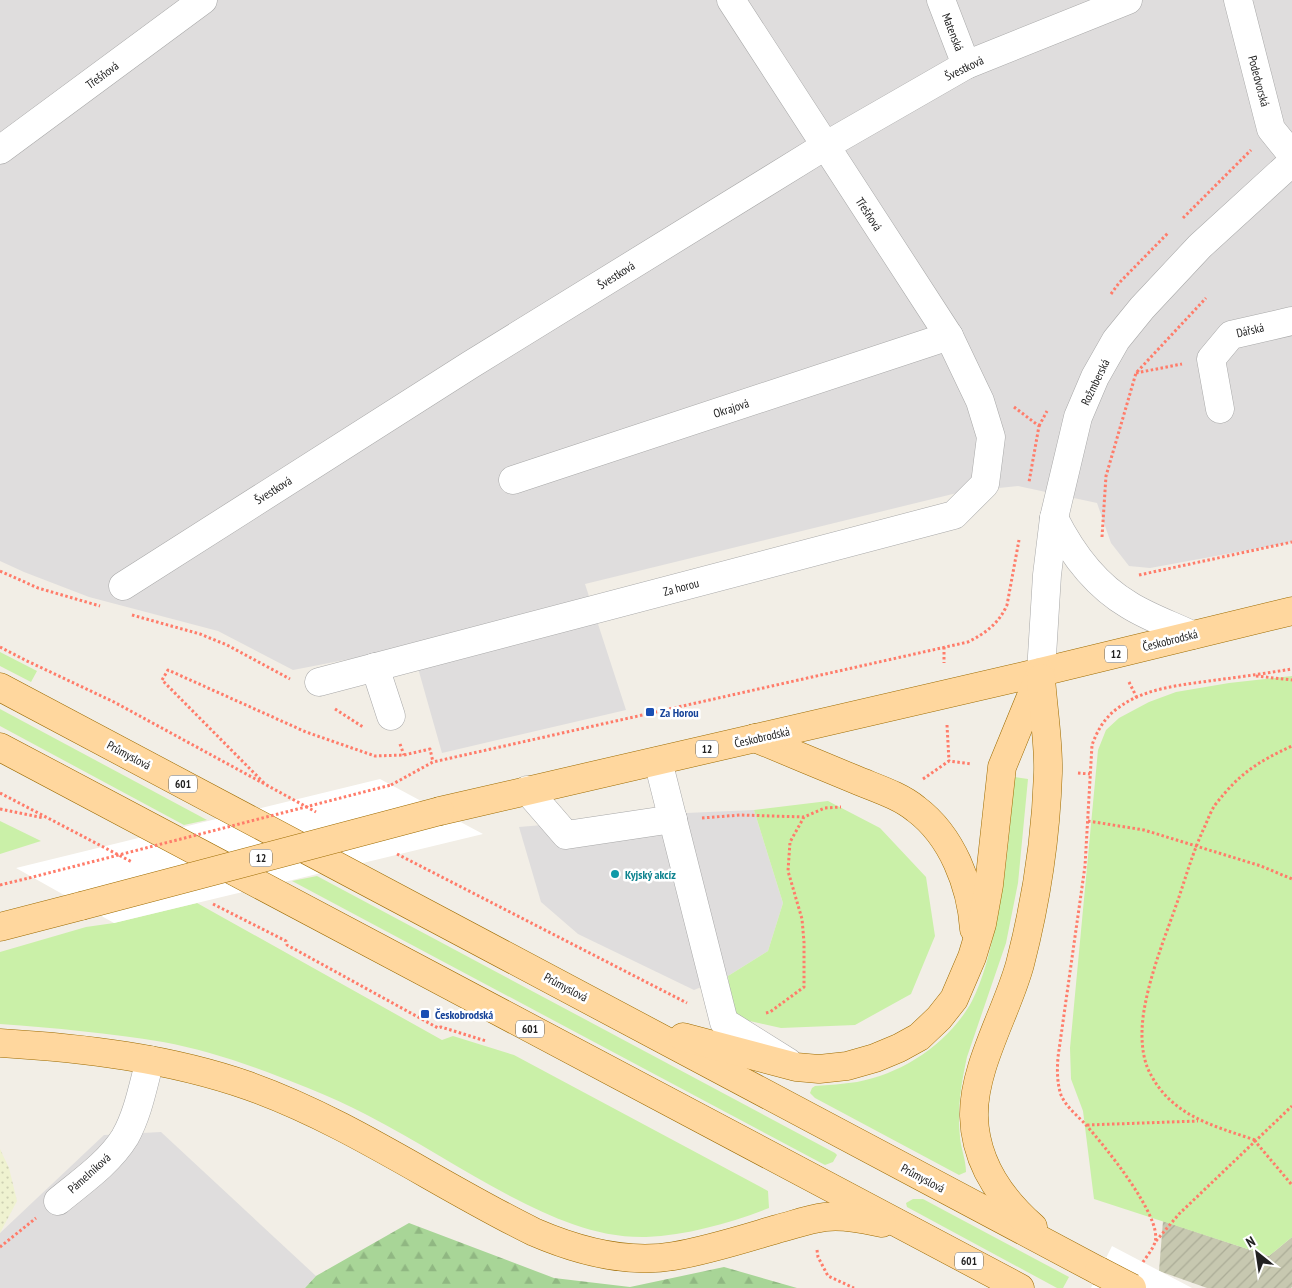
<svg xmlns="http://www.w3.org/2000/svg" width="1292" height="1288" font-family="'PT Sans Narrow',sans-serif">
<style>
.residential{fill:#dfdddd}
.construction{fill:url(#construction-furrows)}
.farmland{fill:url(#farmland-dots)}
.grass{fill:#caf0a8}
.forest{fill:url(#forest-firs)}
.pier{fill:#fff}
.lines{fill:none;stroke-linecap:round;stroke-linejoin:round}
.minor-casing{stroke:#a8a8a8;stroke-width:29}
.major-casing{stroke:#9d6b00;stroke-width:29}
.path{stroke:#ff7c6a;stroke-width:3;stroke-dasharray:2.5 2.5;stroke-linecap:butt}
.minor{stroke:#fff;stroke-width:28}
.major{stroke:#ffd79e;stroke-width:28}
.major-bridge-casing{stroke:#9d6b00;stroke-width:29;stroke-linecap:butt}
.path-bridge{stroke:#ff7c6a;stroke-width:3;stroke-dasharray:2.5 2.5;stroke-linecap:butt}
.major-bridge{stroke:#ffd79e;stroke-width:28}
.transit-dot{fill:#1a4fb4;stroke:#fff;stroke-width:2}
.culture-dot{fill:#0f9aa8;stroke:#fff;stroke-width:2}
.labels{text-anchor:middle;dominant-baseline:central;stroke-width:5;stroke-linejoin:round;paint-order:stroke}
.shield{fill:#fff;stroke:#646464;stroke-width:1}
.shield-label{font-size:11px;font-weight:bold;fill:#212121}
.street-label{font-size:12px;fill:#212121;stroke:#fff}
.transit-label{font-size:12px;font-weight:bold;fill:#164399;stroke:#fff;text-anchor:start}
.culture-label{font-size:12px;font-weight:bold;fill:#0d838f;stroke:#fff;text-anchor:start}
</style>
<defs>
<pattern id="construction-furrows" width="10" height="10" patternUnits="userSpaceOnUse" patternTransform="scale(1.25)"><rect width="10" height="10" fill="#c7c8b0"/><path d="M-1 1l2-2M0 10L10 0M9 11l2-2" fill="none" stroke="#abac97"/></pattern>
<pattern id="farmland-dots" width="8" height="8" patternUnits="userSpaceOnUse" patternTransform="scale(1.25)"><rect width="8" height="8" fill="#eff2d0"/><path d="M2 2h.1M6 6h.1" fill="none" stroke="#cdcfb2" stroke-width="1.8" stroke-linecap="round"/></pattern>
<pattern id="forest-firs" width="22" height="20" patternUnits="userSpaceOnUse" patternTransform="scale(1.25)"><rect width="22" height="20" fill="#a8d597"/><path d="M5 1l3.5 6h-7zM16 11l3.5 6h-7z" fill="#90b782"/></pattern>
</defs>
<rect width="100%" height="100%" fill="#f2eee6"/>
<g class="residential">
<path d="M0,0h1292v542l-142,26 -21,-2 -18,-23 -14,-40 -79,-17 -57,6 -376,92 41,126 -184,43 -30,-106 -119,23 -75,-39 -129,-34 -65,-25 -24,-11z"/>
<path d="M754,810l29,93 -15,48 -40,25 -34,14 -116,-56 -37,-32 -22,-75 167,-14z"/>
<path d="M161,1132l155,144 -11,12h-305v-55l104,-98z"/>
</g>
<path class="construction" d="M1163,1221l106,35 23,-19v50l-1,1h-84l-48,-17z"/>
<path class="farmland" d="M0,1149l9,19 8,33 -17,32z"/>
<g class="grass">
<path d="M0,652l37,19 -6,11 -31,-16z"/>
<path d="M1292,676v561l-23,19 -175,-57 -11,-88 -12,-32 -1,-31 28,-298 8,-20 13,-12 30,-16 27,-10 53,-9z"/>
<path d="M0,709l207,111 -23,5 -184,-99z"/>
<path d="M1014,777l14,2 -10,104 -12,60 -39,114c-6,27 -10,53 -7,80 1,12 6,23 6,35l-7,3 -144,-77 -5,-5 2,-5 3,-2c14,-1 28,-2 42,-4 47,-9 92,-39 115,-81 11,-22 17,-46 22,-69 12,-51 16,-103 20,-155z"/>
<path d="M828,801l52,27 46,49 9,59 -24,58 -56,31 -74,3 -49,-11 -4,-41 40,-25 15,-48 -29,-93z"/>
<path d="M0,821l41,20 -41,13z"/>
<path d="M317,876l518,277 2,2 -4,7 -8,3 -533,-284z"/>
<path d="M197,903l245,137 11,-4 61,19 254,136 1,17c-39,15 -81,27 -123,29 -50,1 -93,-19 -136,-41 -48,-25 -94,-56 -143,-81 -19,-10 -39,-19 -59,-27 -46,-19 -96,-37 -145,-46 -54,-9 -108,-14 -163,-18v-72l86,-25 28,-4z"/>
<path d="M913,1199h10l146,78 -6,11h-6l-150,-81 -1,-4z"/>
</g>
<path class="forest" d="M409,1223l145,55 76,9 94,-20 73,21h-492l11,-12z"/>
<g class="pier">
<path d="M380,779l103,55 -369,89 -98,-55z"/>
<path d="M1112,1246l80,42h-101z"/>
</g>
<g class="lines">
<g class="minor-casing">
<g id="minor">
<path d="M941,0l25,65"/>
<path d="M1238,0l33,129 21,26"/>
<path d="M0,150l203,-150"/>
<path d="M1220,409l-9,-50 20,-24 61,-14"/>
<path d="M513,480l436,-144"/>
<path d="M1054,518c17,34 41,67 75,87 19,12 42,20 63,30"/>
<path d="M123,586l347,-221 355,-219 141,-81 162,-65"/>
<path d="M375,667l16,49"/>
<path d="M1041,672l6,-97 7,-57 24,-101 17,-40 21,-37 26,-32 58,-62 92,-84"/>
<path d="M319,682l635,-167 31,-31 6,-47 -11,-36 -31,-65 -218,-336"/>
<path d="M658,761l66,261 64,40"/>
<path d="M527,790l39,45 107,-16"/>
<path d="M58,1201c23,-19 51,-38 67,-64 13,-23 18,-51 25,-77"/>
</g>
</g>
<g class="major-casing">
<g id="major">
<path d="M0,687l1099,584"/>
<path d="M755,738c33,14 66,27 99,41 21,9 45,16 62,30 36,27 55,76 58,120"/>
<path d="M0,747l1020,541"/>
<path d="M440,811l601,-139 251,-61"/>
<path d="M0,927l81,-21"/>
<path d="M683,1037l113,30 23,2 28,-3 28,-8 24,-10 20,-11 20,-19 15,-19 18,-42 10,-33 7,-39 13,-118 39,-95"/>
<path d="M0,1043c83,5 169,15 249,43 101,36 189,99 285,146 44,19 93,32 140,24 35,-6 69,-17 103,-27 16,-4 32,-10 48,-12 19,-2 38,2 57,6"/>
<path d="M1033,1227c-33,-29 -58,-66 -59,-111 -1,-49 33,-104 46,-152 16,-62 26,-127 28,-191 1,-29 -5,-65 -7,-95"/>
</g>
</g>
<g class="path">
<path d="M1183,218l68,-68"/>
<path d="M1111,294l8,-11 49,-50"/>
<path d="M1136,373l46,-9"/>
<path d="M1014,407l25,19 -10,56"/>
<path d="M1039,426l8,-15"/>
<path d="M1102,537l4,-61 30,-103 70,-75"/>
<path d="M0,571l38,17 62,18"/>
<path d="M1139,575l153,-33"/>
<path d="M132,615l68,19 27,11 63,34"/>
<path d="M0,647l25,13 89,42 202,110"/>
<path d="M944,647v16"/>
<path d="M1256,676l36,4"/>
<path d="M1129,682l8,16"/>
<path d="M335,709l28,18"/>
<path d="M947,725l2,36"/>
<path d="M400,744l4,11"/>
<path d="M1078,773l12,1"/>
<path d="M923,779l26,-18 23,3"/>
<path d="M264,783l-102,-103 6,-10 138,62 69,24 29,-1 26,-6 3,13"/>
<path d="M391,785l42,-23 535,-120c18,-9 31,-19 39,-37l12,-65"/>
<path d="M0,793l132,69"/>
<path d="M0,809l44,9"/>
<path d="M702,818l38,-3 64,2"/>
<path d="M1088,821l56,9 117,36 31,13"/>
<path d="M397,854l290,149"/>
<path d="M0,885l29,-7"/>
<path d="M213,904l73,37 1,4 151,83 3,-1 45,14"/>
<path d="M766,1013l4,-1 34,-25v-45l-2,-23 -14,-48 2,-29 14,-25 21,-9 16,-1"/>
<path d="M1087,1125l111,-4"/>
<path d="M1254,1140l38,45"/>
<path d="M1255,1140c-44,-15 -86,-25 -107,-71 -8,-19 -7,-44 -3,-64 7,-37 22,-73 34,-108 8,-24 15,-48 26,-71 3,-7 6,-15 10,-21 24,-31 42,-43 77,-59"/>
<path d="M1156,1241l23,-27 113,-108"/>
<path d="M0,1247l36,-29"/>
<path d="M817,1250l1,7 10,19 26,12"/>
<path d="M1143,1262c4,-6 10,-13 12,-20 8,-25 -52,-98 -69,-117 -8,-9 -20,-18 -25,-30 -4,-12 -4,-25 -3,-38l27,-191 7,-121c5,-14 13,-28 26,-37 28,-21 65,-23 98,-28 25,-3 51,-7 76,-11"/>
</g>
<use href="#minor" class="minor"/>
<use href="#major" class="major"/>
<g class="major-bridge-casing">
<g id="major-bridge">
<path d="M81,906l359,-95"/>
<path d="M1099,1271l33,17"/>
</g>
</g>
<path class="path-bridge" d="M29,878l362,-93"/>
<use href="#major-bridge" class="major-bridge"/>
</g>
<g class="transit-dot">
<rect x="645" y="707" width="10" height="10" rx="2.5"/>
<rect x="420" y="1009" width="10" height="10" rx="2.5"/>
</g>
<circle class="culture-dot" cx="615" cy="874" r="5"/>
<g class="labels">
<g class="shield">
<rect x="1105" y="645.5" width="22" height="17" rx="4"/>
<rect x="696" y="740.5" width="22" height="17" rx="4"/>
<rect x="169" y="775.5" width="28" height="17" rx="4"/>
<rect x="250" y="849.5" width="22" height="17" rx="4"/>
<rect x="516" y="1020.5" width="28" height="17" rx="4"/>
<rect x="955" y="1252.5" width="28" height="17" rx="4"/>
</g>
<g class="shield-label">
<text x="1116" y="654">12</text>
<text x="707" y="749">12</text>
<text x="183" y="784">601</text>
<text x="261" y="858">12</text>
<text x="530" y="1029">601</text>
<text x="969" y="1261">601</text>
</g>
<g class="street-label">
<text transform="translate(953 32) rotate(69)">Matenská</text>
<text transform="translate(964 68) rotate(-26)">Švestková</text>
<text transform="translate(102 75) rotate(-36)">Třešňová</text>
<text transform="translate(1259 81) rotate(75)">Podedvorská</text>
<text transform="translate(869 214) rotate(57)">Třešňová</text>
<text transform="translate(616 275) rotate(-32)">Švestková</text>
<text transform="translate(1250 330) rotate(-13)">Dářská</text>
<text transform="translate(1095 382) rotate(-64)">Rožmberská</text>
<text transform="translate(731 408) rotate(-18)">Okrajová</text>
<text transform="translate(273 490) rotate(-32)">Švestková</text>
<text transform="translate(681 587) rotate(-15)">Za horou</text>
<text transform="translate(1170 640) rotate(-14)">Českobrodská</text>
<text transform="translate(762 737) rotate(-13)">Českobrodská</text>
<text transform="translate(129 755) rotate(28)">Průmyslová</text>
<text transform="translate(566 987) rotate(28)">Průmyslová</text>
<text transform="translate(89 1173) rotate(-42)">Pámelníková</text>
<text transform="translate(923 1178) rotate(28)">Průmyslová</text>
</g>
<g class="transit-label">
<text x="660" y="712">Za Horou</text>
<text x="435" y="1014">Českobrodská</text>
</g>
<g class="culture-label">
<text x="625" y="874">Kyjský akcíz</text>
</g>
</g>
<g transform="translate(1257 1253) rotate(330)" stroke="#ffffff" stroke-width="4" paint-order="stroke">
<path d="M0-4L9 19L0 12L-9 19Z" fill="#212121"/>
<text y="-8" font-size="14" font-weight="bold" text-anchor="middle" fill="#212121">N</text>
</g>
</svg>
